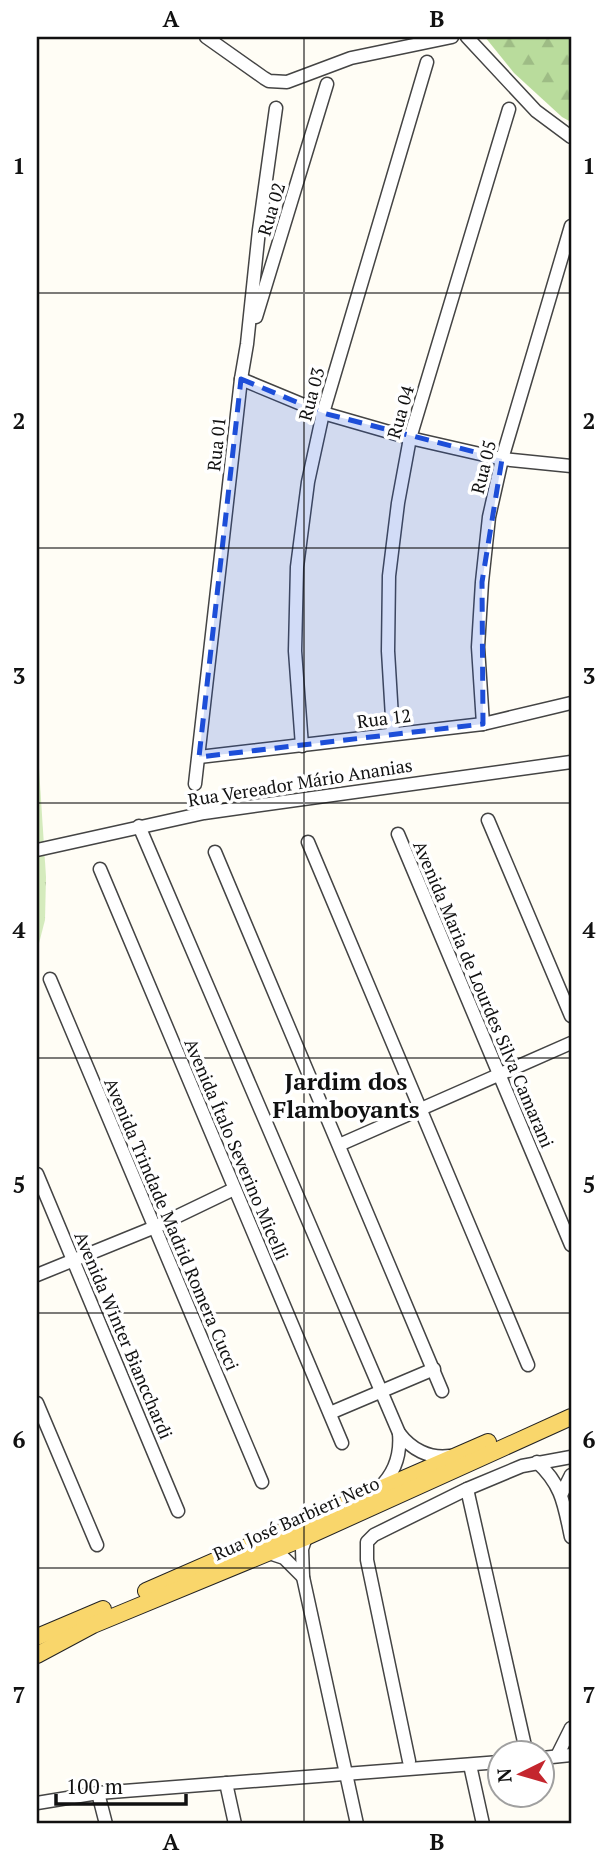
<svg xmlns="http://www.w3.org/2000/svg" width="608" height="1861" font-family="'PT Serif',serif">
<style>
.grass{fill:url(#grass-tufts)}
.forest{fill:url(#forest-firs)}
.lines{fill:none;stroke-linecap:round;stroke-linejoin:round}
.minor-casing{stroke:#444;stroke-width:15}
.major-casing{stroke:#222;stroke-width:18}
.minor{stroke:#fff;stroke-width:12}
.major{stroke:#f9d66b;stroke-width:16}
.marked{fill:#1d4ed8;fill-opacity:0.2;stroke:#1d4ed8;stroke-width:5;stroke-dasharray:14 9;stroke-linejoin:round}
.grid{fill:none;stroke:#111;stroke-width:2;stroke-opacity:0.55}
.labels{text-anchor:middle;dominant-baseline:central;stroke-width:7;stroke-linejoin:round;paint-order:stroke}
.street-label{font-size:18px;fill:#111;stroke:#fff}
.district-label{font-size:24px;font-weight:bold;fill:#111;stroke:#fff}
.neatline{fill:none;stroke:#111;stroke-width:2.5}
.grid-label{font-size:23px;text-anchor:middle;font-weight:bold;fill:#111}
</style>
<defs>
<pattern id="grass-tufts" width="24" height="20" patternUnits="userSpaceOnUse" patternTransform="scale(1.75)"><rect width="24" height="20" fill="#d5ebbd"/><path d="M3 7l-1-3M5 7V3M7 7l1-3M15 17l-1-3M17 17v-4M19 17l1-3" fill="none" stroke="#b6c8a1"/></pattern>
<pattern id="forest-firs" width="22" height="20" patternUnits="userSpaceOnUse" patternTransform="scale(1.75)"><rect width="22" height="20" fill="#b9dc9c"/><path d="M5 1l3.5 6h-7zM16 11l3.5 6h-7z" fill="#9ebc85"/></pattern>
</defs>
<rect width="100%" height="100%" fill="#fffdf5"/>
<path class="grass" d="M37,737l9,140 -1,43 -8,31z"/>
<path class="forest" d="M485,37h86v85l-9,-5 -48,-44z"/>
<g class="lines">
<g class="minor-casing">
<g id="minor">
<path d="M206,37l58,41 5,3 18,1 64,-24 101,-21"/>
<path d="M467,37l69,74 35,26"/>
<path d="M256,317l71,-233"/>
<path d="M241,379l82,34 87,25 92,21 69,7"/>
<path d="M483,724l-5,-77 4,-65 7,-65 13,-58 69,-233"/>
<path d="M393,734l-5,-83 1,-75 9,-73 12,-65 99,-329"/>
<path d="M302,746l-7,-95 2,-84 11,-85 15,-69 104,-351"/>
<path d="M199,757l284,-33 88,-21"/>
<path d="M195,784l46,-405 6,-35 12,-114 17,-122"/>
<path d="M488,820l83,196"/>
<path d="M139,826l260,607c2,22 -4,40 -20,55"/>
<path d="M398,834l173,411"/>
<path d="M308,842l220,523"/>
<path d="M37,850l167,-37 367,-51"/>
<path d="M215,852l227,539"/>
<path d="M100,869l242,574"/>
<path d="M50,979l212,503"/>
<path d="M339,1145l232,-102"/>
<path d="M37,1174l141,337"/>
<path d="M37,1275l118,-48 79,-38"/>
<path d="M37,1403l60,142"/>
<path d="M330,1413l104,-44"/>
<path d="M399,1433c12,16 30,26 51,23"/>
<path d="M537,1462c25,23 27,42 34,75"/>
<path d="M467,1489l58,257"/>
<path d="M562,1493l9,-18"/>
<path d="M306,1537l-4,12 1,28 54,247"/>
<path d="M269,1553l15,5 19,19"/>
<path d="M557,1756l14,-28"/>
<path d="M542,1758l29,-3"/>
<path d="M409,1761l-42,-201v-18l7,-7 93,-46 55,-23 49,-9"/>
<path d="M470,1765l13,59"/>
<path d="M226,1783l9,41"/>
<path d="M98,1793l8,31"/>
<path d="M37,1803l61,-10 402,-31"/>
</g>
</g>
<g class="major-casing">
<g id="major">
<path d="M146,1591l342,-149"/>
<path d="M37,1637l66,-28"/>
<path d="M37,1655l56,-30 213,-88 265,-120"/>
</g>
</g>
<use href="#minor" class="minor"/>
<use href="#major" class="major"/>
</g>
<path class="marked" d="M241,379l82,34 179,46 -20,123 1,142 -284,33z"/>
<path class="grid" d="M304,37v1787M37,293h534M37,548h534M37,803h534M37,1058h534M37,1313h534M37,1568h534"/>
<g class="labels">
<g class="street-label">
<text transform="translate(271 209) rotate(-73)">Rua 02</text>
<text transform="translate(311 394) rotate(-75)">Rua 03</text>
<text transform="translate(400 412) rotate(-74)">Rua 04</text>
<text transform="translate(216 444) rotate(-84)">Rua 01</text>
<text transform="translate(483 467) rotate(-76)">Rua 05</text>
<text transform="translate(384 718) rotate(-7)">Rua 12</text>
<text transform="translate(300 782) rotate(-9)">Rua Vereador Mário Ananias</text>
<text transform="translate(484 994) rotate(67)">Avenida Maria de Lourdes Silva Camarani</text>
<text transform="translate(237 1149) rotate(67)">Avenida Ítalo Severino Micelli</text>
<text transform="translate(172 1224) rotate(67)">Avenida Trindade Madrid Romera Cucci</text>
<text transform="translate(124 1335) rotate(67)">Avenida Winter Biancchardi</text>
<text transform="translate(296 1518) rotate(-24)">Rua José Barbieri Neto</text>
</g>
<g class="district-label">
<text x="346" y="1081">Jardim dos<tspan x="346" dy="28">Flamboyants</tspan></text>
</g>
</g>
<rect width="608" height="1861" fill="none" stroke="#ffffff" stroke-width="77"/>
<g transform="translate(521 1774) rotate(265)"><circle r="33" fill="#ffffff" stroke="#a0a0a0" stroke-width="2"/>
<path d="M0-5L12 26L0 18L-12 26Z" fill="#c4262e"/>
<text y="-10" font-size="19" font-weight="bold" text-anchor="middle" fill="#111111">N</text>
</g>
<path d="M56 1794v10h130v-10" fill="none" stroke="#111111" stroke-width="3.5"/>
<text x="66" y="1794" font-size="21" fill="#111111" stroke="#ffffff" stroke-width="5" paint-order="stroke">100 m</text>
<rect x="38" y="38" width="532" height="1784" class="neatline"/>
<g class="grid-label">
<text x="171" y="27">A</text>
<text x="437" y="27">B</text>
<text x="19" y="174">1</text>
<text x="589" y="174">1</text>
<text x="19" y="429">2</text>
<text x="589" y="429">2</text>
<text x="19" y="684">3</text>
<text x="589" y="684">3</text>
<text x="19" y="938">4</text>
<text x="589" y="938">4</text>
<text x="19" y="1193">5</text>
<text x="589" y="1193">5</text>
<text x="19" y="1448">6</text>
<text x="589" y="1448">6</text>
<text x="19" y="1703">7</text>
<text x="589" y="1703">7</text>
<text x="171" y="1850">A</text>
<text x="437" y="1850">B</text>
</g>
</svg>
